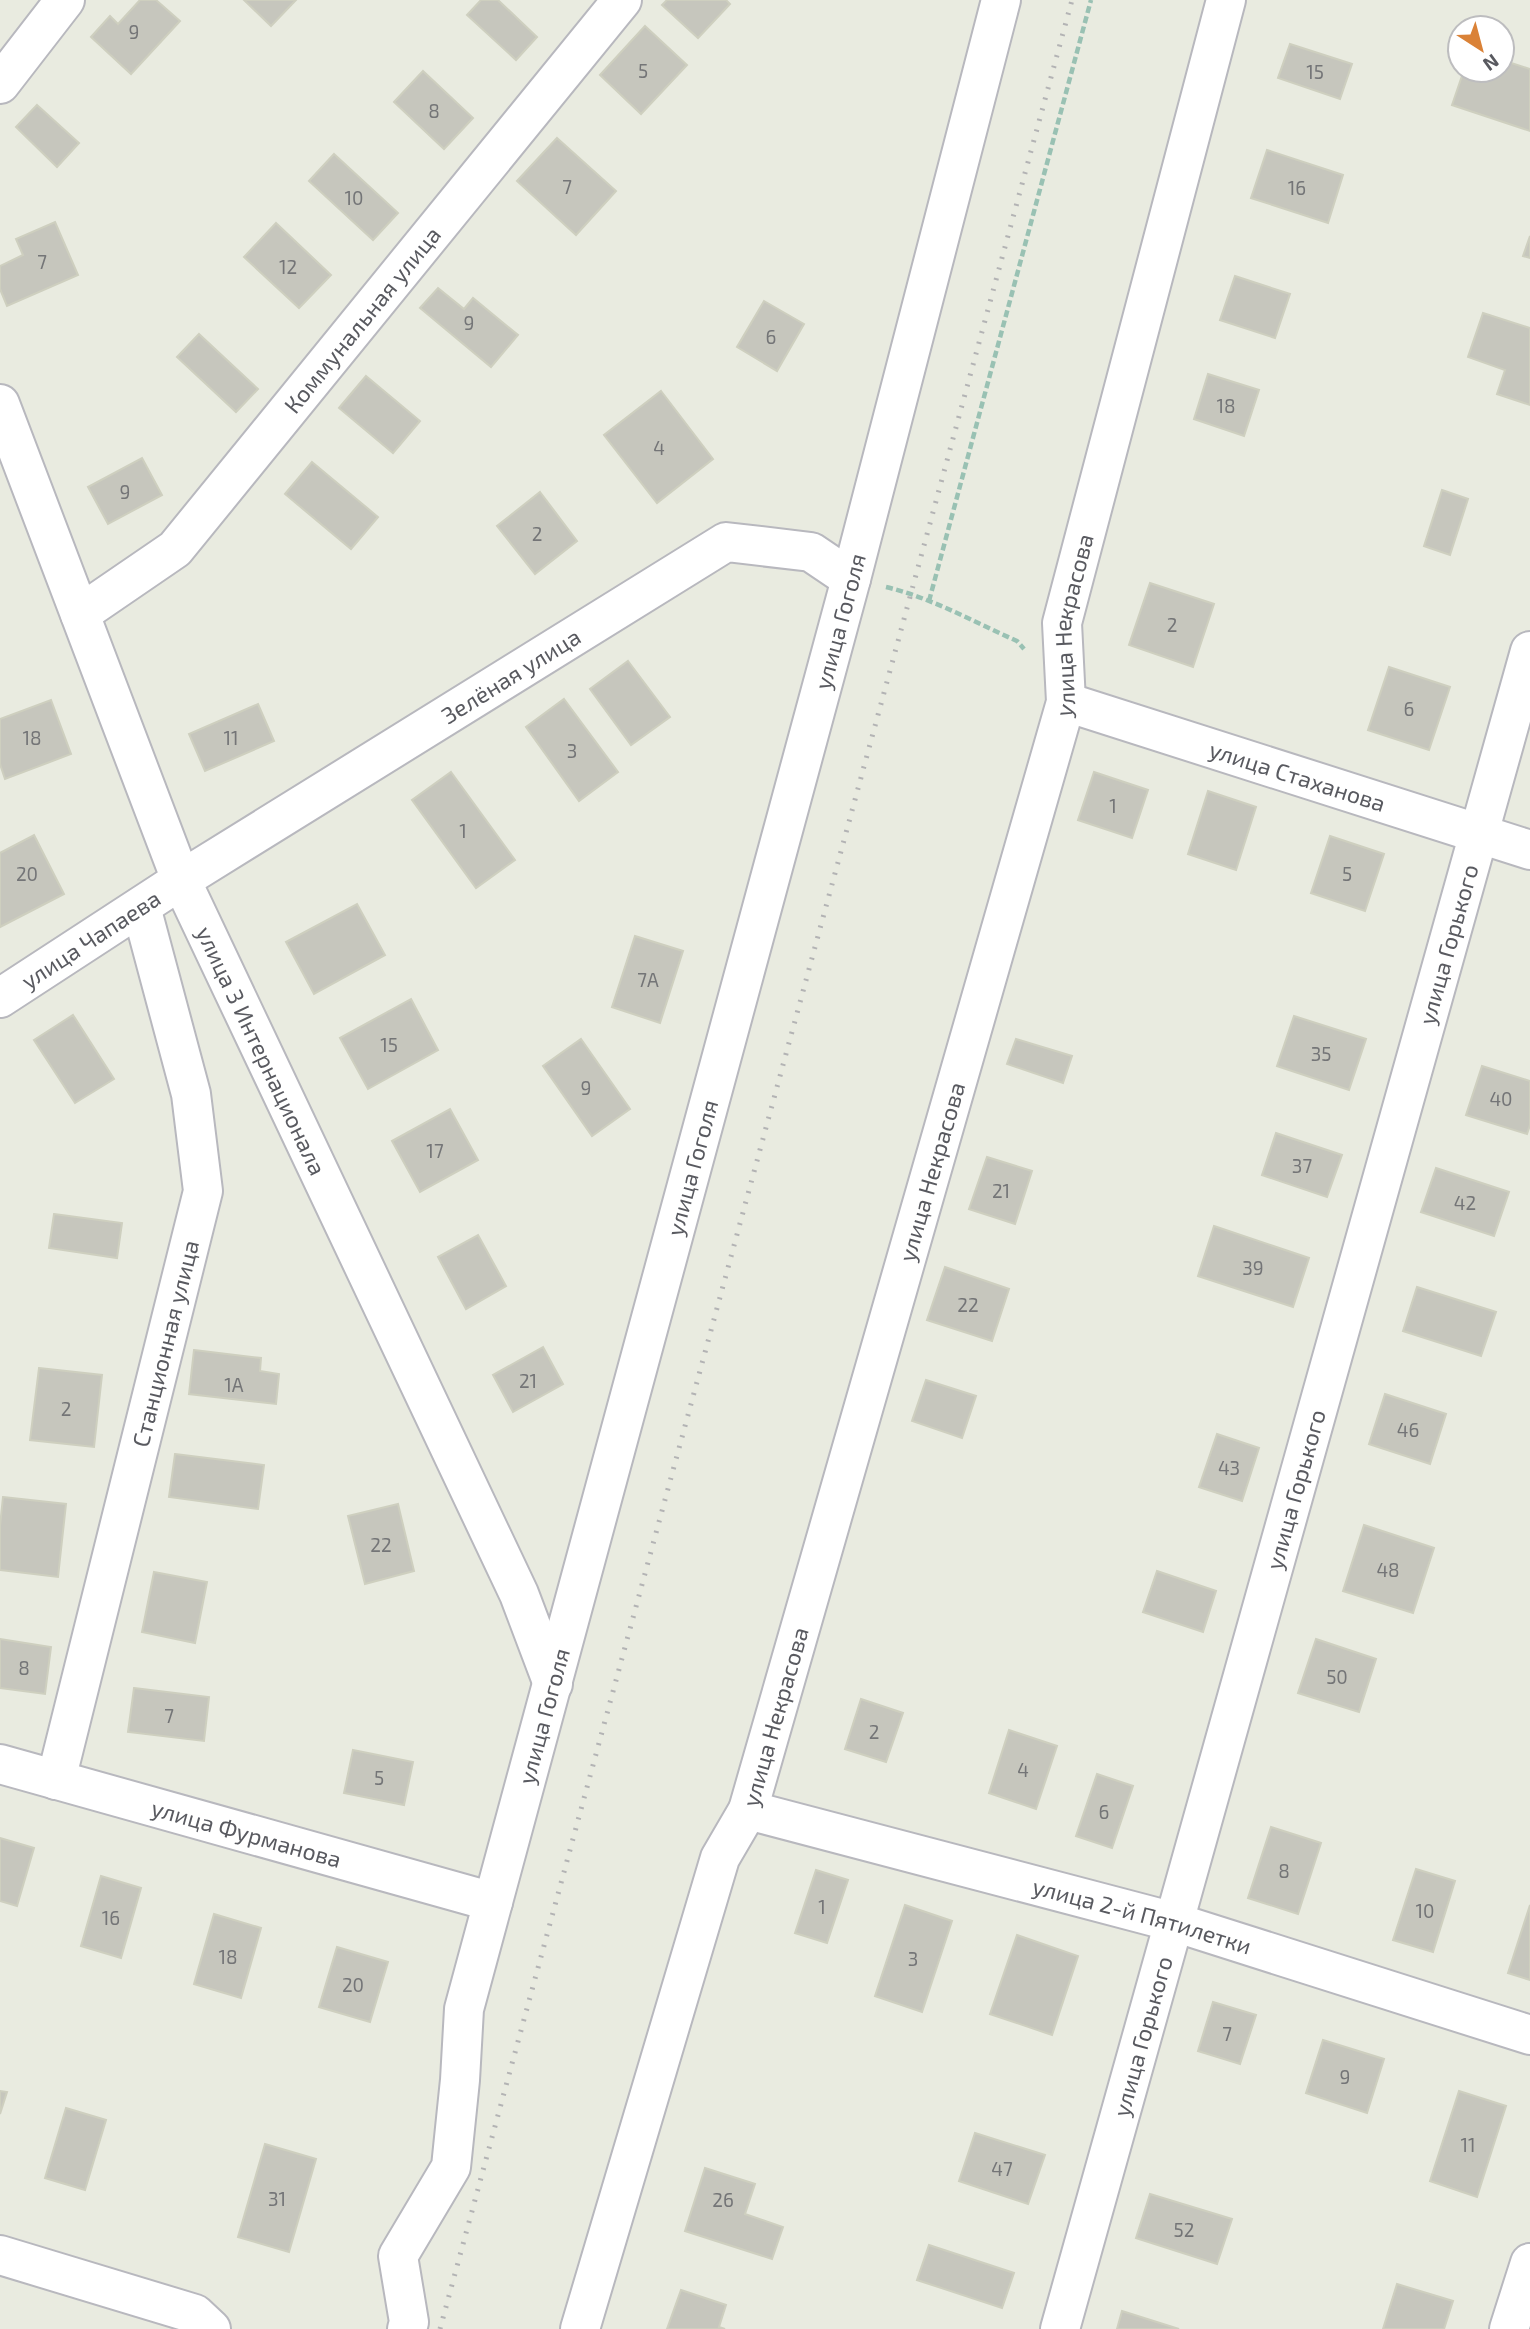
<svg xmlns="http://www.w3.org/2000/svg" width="1530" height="2329" font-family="'Exo 2',sans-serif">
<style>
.building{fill:#c6c6bd;stroke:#cecfbf;stroke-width:2}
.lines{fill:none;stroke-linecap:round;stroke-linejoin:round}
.minor-casing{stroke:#b8b8be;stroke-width:42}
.path{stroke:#99c1b3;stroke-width:4.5;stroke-dasharray:7 3.5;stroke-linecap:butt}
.minor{stroke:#fff;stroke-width:38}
.rail{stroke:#b3b3b4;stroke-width:5;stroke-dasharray:2 9;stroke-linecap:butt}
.labels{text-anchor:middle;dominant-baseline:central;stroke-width:6;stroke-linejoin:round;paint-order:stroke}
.number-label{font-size:19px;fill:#747577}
.street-label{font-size:23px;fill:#595a60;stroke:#fff}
</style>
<rect width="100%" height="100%" fill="#e9ebe0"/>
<g class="building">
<path d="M140,0h16l24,21 -49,53 -40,-37 19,-21 8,8z"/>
<path d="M244,0h52l-25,26z"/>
<path d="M481,0h17l39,37 -21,23 -49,-45z"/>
<path d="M667,0h59l4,4 -32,34 -36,-33z"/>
<path d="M645,26l42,39 -46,49 -41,-39z"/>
<path d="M1290,44l62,20 -12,35 -62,-21z"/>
<path d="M1502,60l28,9v62l-78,-26 12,-35h38z"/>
<path d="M423,71l50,47 -29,31 -50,-47z"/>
<path d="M37,105l42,38 -22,24 -41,-40z"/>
<path d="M557,138l59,53 -40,44 -59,-54z"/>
<path d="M1267,150l76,25 -15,48 -77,-25z"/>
<path d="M334,154l64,59 -25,27 -64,-59z"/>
<path d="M55,222l23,53 -71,31 -7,-17v-23l23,-11 -7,-16z"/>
<path d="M276,223l55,52 -32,33 -55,-51z"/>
<path d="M1530,236v22l-7,-2z"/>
<path d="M1235,276l55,18 -15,44 -55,-18z"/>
<path d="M438,288l26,21 9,-11 45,37 -27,32 -71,-59z"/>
<path d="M764,301l40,23 -27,47 -40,-24z"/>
<path d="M1483,313l47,15v77l-33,-11 8,-24 -37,-13z"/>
<path d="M199,334l59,55 -22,23 -59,-55z"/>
<path d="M1208,374l51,16 -15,46 -50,-17z"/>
<path d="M366,376l54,45 -27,32 -54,-45z"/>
<path d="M661,391l52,68 -56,44 -53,-68z"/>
<path d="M142,458l20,37 -54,29 -20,-37z"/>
<path d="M312,462l66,55 -27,32 -66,-55z"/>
<path d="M1442,490l26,9 -18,56 -26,-9z"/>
<path d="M540,492l37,49 -42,33 -38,-48z"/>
<path d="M1150,583l64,21 -21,63 -64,-22z"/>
<path d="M628,661l42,56 -39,28 -41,-56z"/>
<path d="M1389,667l61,20 -21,63 -61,-20z"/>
<path d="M564,699l54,73 -39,29 -53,-74z"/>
<path d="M51,700l20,54 -66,25 -5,-15v-45z"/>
<path d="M258,704l16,37 -69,30 -16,-37z"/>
<path d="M451,772l64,88 -39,28 -64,-88z"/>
<path d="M1094,772l54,18 -16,48 -54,-18z"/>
<path d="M1208,791l48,16 -20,63 -48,-16z"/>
<path d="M34,835l30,59 -64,33v-74z"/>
<path d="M1330,836l54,18 -19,57 -54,-18z"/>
<path d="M357,904l28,51 -71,39 -28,-52z"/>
<path d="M635,936l48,15 -23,72 -48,-16z"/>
<path d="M411,999l27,51 -70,39 -28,-51z"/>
<path d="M73,1015l41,64 -39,24 -41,-63z"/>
<path d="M1294,1016l72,23 -17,51 -72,-24z"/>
<path d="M581,1039l49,70 -38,27 -49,-70z"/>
<path d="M1016,1039l56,17 -9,27 -56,-19z"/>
<path d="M1482,1066l48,15v44l-3,9 -61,-19z"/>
<path d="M450,1109l28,51 -58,32 -28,-51z"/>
<path d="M1276,1133l66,22 -15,42 -65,-22z"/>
<path d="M987,1157l45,14 -17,53 -46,-15z"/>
<path d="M1436,1168l73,24 -15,44 -73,-24z"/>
<path d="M54,1214l68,9 -5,35 -68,-10z"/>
<path d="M1214,1226l95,32 -16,49 -95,-31z"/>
<path d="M478,1235l28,51 -40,23 -28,-52z"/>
<path d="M945,1267l64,22 -17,52 -65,-21z"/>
<path d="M1417,1287l79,25 -15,44 -78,-25z"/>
<path d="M543,1347l20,37 -50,28 -20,-37z"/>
<path d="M194,1350l67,8 -1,13 19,3 -3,30 -87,-10z"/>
<path d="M39,1368l63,7 -8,72 -64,-7z"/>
<path d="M926,1380l50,16 -14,42 -50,-17z"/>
<path d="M1385,1394l61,20 -16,50 -61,-20z"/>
<path d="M1217,1434l42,14 -17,53 -43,-14z"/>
<path d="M175,1454l89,11 -6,44 -89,-12z"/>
<path d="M3,1497l63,7 -8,73 -58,-7v-44z"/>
<path d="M398,1504l16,67 -49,13 -17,-68z"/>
<path d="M1364,1525l70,23 -21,65 -70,-22z"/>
<path d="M1157,1571l59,20 -13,41 -60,-20z"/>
<path d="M154,1572l53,10 -12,61 -53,-11z"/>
<path d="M0,1639l51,8 -6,47 -45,-6z"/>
<path d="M1316,1639l60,20 -17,53 -61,-19z"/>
<path d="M134,1688l75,9 -5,44 -76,-9z"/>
<path d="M861,1699l42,14 -17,49 -41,-13z"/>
<path d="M1009,1730l48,16 -21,63 -47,-16z"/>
<path d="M353,1750l60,12 -9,43 -60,-12z"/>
<path d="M1097,1774l36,12 -21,62 -36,-12z"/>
<path d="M1271,1827l50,16 -23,71 -50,-16z"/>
<path d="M0,1838l34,10 -17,58 -17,-5z"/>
<path d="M1416,1869l39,12 -22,71 -40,-12z"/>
<path d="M816,1870l32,10 -21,63 -32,-10z"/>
<path d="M101,1876l40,12 -20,70 -40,-12z"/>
<path d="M905,1905l47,16 -30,91 -47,-16z"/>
<path d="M1530,1905v75l-22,-7z"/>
<path d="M214,1914l47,14 -20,70 -47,-14z"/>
<path d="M1017,1935l61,21 -26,79 -62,-21z"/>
<path d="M337,1947l51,15 -18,60 -51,-15z"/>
<path d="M1213,2002l43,13 -16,49 -42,-13z"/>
<path d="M1323,2040l61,19 -17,54 -61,-20z"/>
<path d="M0,2091l7,1 -7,22z"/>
<path d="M1459,2091l47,15 -29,91 -47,-16z"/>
<path d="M66,2108l40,12 -21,70 -40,-12z"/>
<path d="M975,2133l70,22 -17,49 -69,-23z"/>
<path d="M265,2144l51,15 -27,93 -51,-15z"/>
<path d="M705,2168l50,16 -10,30 38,13 -11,32 -87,-28z"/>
<path d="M1150,2194l82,25 -15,45 -81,-26z"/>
<path d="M929,2245l85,28 -12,35 -85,-28z"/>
<path d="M1397,2284l56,17 -9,28h-61z"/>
<path d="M681,2290l45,15 -7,22 6,2h-58z"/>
<path d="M1122,2311l57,18h-62z"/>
</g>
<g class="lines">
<g class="minor-casing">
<g id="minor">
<path d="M0,84l65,-84"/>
<path id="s1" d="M0,404l181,476 338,714 34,90"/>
<path id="s2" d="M80,614l95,-65 447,-549"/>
<path id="s3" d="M1066,702l464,148"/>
<path id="s4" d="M0,998l181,-118 545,-338 85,10 40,27"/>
<path id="s5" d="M0,1764l493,138"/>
<path id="s6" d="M56,1780l147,-589 -12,-97 -50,-187"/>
<path id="s7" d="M748,1810l426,112 356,113"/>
<path d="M0,2255l195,59 16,15"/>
<path id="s8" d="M407,2329l2,-7 -11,-66 53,-89 9,-87 4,-71 387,-1430 150,-579"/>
<path id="s9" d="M580,2329l140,-471 28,-48 318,-1108 -4,-79 164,-623"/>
<path id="s10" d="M1060,2329l470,-1678"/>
<path d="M1509,2329l21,-66"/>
</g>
</g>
<g class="path">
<path d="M886,587c46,11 88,35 131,54l7,8"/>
<path d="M929,601l162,-601"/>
</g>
<use href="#minor" class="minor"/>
<path class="rail" d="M440,2329l632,-2329"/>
</g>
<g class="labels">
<g class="number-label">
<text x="134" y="31">9</text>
<text x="643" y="70">5</text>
<text x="1315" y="71">15</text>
<text x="434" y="110">8</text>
<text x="567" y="186">7</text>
<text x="1297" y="187">16</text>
<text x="354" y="197">10</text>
<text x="42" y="261">7</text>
<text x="288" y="266">12</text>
<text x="469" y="322">9</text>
<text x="771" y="336">6</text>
<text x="1226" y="405">18</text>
<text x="659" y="447">4</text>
<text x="125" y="491">9</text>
<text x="537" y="533">2</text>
<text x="1172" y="624">2</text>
<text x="1409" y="708">6</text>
<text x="32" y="737">18</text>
<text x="231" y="737">11</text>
<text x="572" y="750">3</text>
<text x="1113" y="805">1</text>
<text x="463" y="830">1</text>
<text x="27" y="873">20</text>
<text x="1347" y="873">5</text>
<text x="648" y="979">7А</text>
<text x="389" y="1044">15</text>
<text x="1321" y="1053">35</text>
<text x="586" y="1087">9</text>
<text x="1501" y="1098">40</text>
<text x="435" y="1150">17</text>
<text x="1302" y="1165">37</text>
<text x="1001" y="1190">21</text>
<text x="1465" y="1202">42</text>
<text x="1253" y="1267">39</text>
<text x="968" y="1304">22</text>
<text x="528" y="1380">21</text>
<text x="234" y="1384">1А</text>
<text x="66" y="1408">2</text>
<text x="1408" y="1429">46</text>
<text x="1229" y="1467">43</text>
<text x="381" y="1544">22</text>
<text x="1388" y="1569">48</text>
<text x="24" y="1667">8</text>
<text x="1337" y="1676">50</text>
<text x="169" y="1715">7</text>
<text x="874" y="1731">2</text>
<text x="1023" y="1769">4</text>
<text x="379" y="1777">5</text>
<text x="1104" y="1811">6</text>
<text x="1284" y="1870">8</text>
<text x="822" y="1906">1</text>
<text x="1425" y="1910">10</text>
<text x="111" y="1917">16</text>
<text x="228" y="1956">18</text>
<text x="913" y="1958">3</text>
<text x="353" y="1984">20</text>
<text x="1227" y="2033">7</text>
<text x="1345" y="2076">9</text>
<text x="1468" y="2144">11</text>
<text x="1002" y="2168">47</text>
<text x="277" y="2198">31</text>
<text x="723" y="2199">26</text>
<text x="1184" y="2229">52</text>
</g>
<g class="street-label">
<text stroke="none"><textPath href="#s2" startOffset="411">Коммунальная улица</textPath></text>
<text stroke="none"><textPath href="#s8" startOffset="1774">улица Гоголя</textPath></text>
<text stroke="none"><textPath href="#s9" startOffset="1778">улица Некрасова</textPath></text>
<text stroke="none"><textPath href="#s4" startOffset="604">Зелёная улица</textPath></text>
<text stroke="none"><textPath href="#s3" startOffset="243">улица Стаханова</textPath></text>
<text stroke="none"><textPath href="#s4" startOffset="108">улица Чапаева</textPath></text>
<text stroke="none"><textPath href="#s10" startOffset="1438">улица Горького</textPath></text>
<text stroke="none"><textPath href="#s1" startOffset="698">улица 3 Интернационала</textPath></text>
<text stroke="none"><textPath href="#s8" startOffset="1208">улица Гоголя</textPath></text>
<text stroke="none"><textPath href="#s9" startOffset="1211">улица Некрасова</textPath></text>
<text stroke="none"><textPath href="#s6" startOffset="450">Станционная улица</textPath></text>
<text stroke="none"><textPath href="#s10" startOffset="872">улица Горького</textPath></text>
<text stroke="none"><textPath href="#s8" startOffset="640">улица Гоголя</textPath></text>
<text stroke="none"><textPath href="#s9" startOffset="644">улица Некрасова</textPath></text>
<text stroke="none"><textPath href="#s5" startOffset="256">улица Фурманова</textPath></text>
<text stroke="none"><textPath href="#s7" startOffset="408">улица 2-й Пятилетки</textPath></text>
<text stroke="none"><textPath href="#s10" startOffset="304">улица Горького</textPath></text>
</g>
</g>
<g transform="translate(1481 49) rotate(144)"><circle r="33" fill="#ffffff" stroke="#bdbdbf" stroke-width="2"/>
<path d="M0-5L12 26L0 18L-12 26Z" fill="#da8237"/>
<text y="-10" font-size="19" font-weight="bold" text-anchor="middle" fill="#595a60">N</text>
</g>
</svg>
